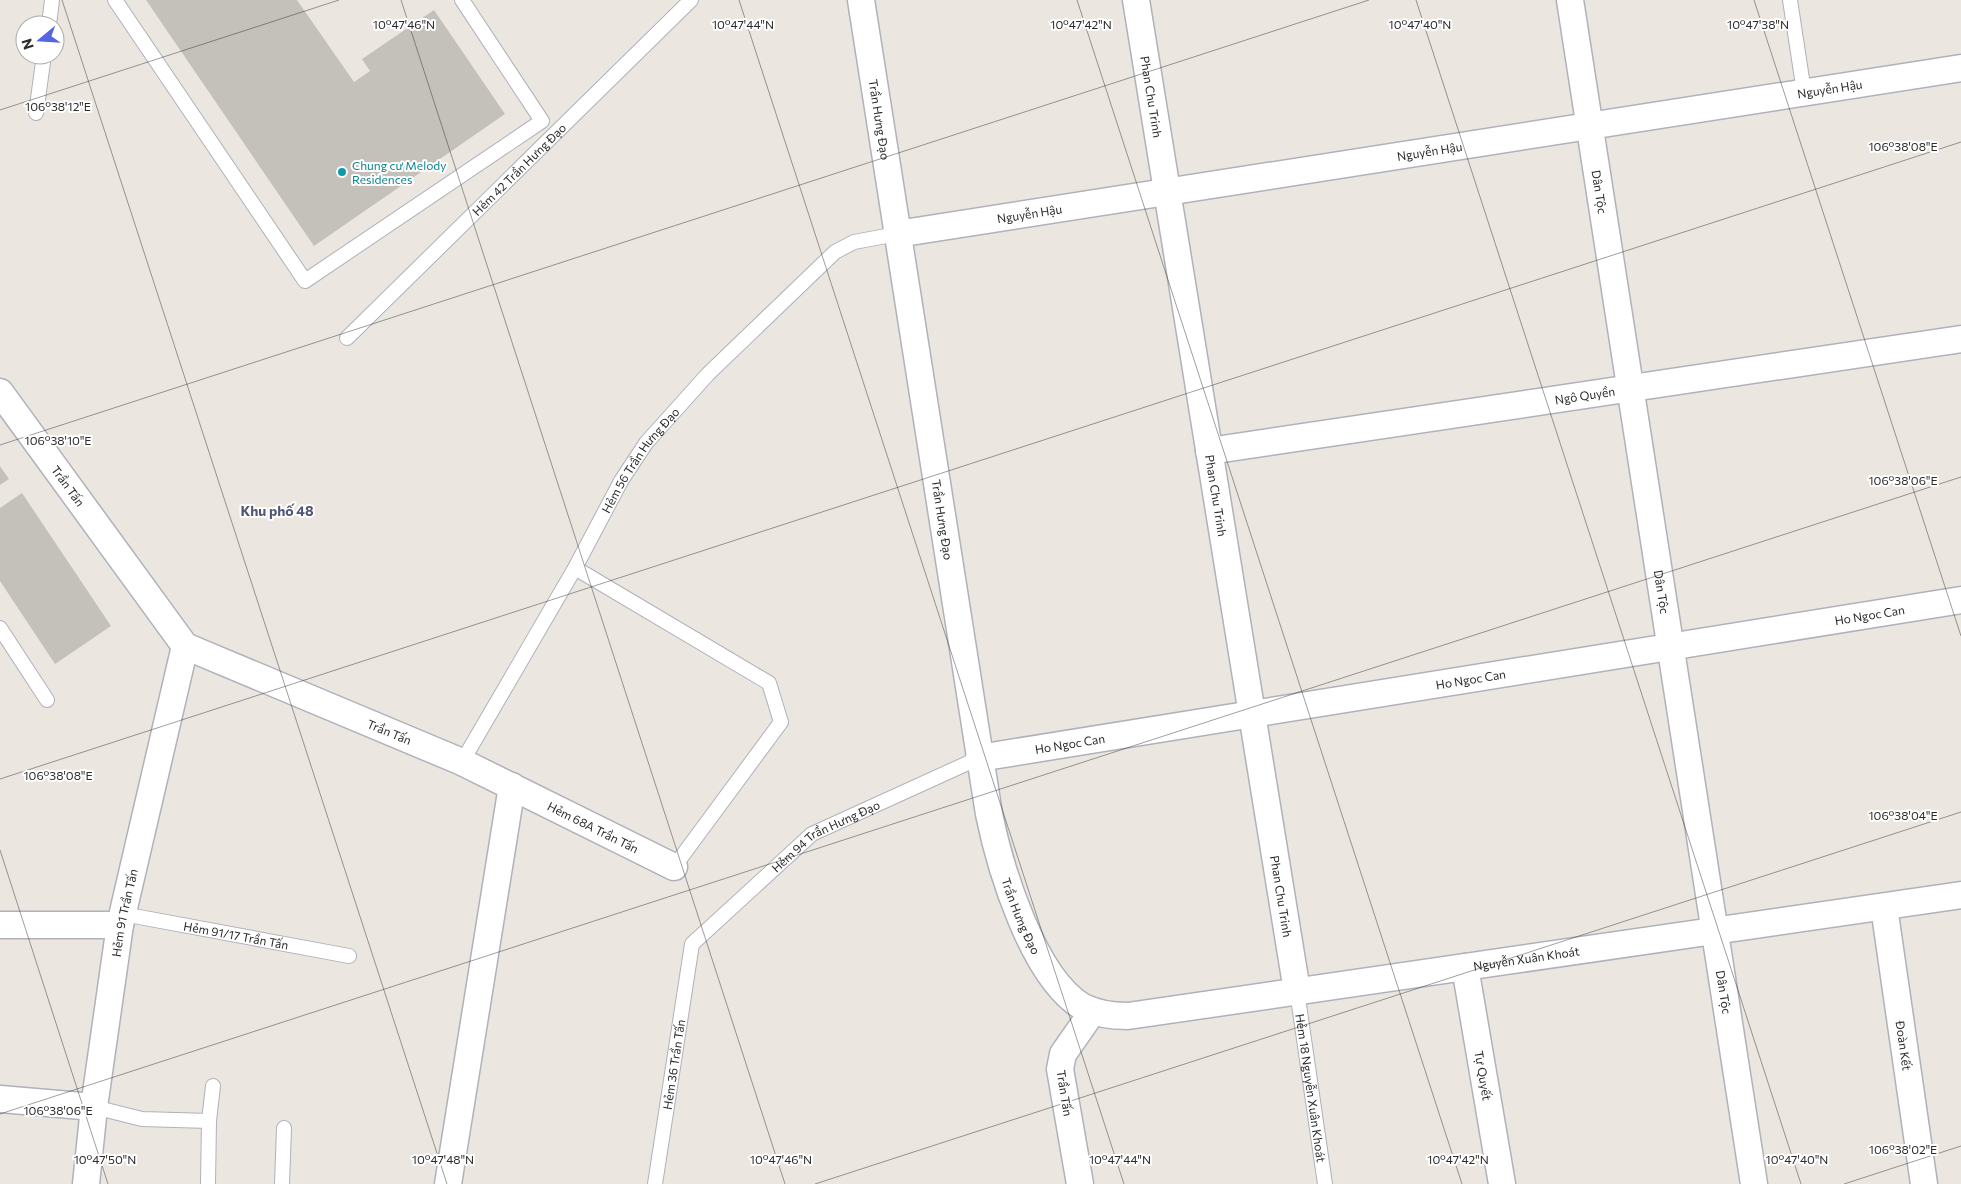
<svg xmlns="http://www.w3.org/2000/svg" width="1961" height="1184" font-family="Commissioner,sans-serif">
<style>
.building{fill:#c4c1bb}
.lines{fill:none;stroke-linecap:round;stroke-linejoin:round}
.lane-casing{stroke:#b0b1ba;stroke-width:16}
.street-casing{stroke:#b0b1ba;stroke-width:29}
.lane{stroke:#fff;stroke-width:14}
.street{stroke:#fff;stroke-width:26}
.ticks{fill:none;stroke:#2b2b2b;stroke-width:1;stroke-opacity:0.45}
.culture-dot{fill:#0f9aa8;stroke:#fff;stroke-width:2}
.labels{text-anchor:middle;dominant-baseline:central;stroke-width:4;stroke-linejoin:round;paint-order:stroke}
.street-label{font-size:12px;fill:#2b2b2b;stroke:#fff}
.culture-label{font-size:12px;fill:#0d838f;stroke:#fff;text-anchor:start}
.neighbourhood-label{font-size:14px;font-weight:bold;fill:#515677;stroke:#fff}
.ticks-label{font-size:12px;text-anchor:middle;fill:#2b2b2b;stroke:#fff;stroke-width:4;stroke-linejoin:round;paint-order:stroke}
</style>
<rect width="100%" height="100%" fill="#ebe7e0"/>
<g class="building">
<path d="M146,0h151l57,82 16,-11 -8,-12 72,-49 71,104 -191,132z"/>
<path d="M0,466l9,13 -9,6z"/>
<path d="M22,493l89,133 -56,38 -55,-83v-73z"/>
</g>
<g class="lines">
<g class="lane-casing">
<g id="lane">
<path d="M115,0l190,281 237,-160 -80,-121"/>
<path d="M1790,0l14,92"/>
<path d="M49,25l3,-25"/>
<path d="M36,113l8,-58"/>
<path id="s1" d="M347,338l344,-338"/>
<path d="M575,568l194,115 12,39 -107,145"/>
<path d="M0,628l47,72"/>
<path id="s2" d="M462,762l113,-194 46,-87 25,-38 62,-69 127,-122 19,-10 43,-8"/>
<path id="s3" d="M123,914l226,42"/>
<path id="s4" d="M1297,991l28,193"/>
<path d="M94,1107l48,12 67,2"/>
<path d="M208,1184l1,-63 4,-35"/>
<path d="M282,1184l2,-56"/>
<path id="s5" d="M655,1184l37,-240 120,-110 167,-76"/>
</g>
</g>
<g class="street-casing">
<g id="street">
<path id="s6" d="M861,0l128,814c11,54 44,164 94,193 14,7 29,9 45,9l833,-121"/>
<path id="s7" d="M1136,0l161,991"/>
<path id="s8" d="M1570,0l184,1184"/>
<path id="s9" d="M897,234l1064,-166"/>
<path id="s10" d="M0,392l185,254 277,116 212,105"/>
<path id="s11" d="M1209,451l752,-112"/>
<path id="s12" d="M979,758l982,-158"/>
<path id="s13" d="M1884,907l40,277"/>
<path d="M0,925h120"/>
<path id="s14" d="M1465,967l37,217"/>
<path d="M0,1099l94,8"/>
<path id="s15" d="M86,1184l8,-77 26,-182 65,-279"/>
<path d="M448,1184l64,-398"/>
<path d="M1080,1184l-20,-115 3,-15 30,-43"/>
</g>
</g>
<use href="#lane" class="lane"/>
<use href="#street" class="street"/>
</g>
<path class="ticks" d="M62,0l385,1184M401,0l384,1184M739,0l385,1184M1077,0l385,1184M1416,0l385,1184M1754,0l207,636M0,110l339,-110M0,445l1369,-445M0,779l1961,-637M0,850l108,334M0,1114l1961,-637M815,1184l1146,-372M1844,1184l117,-38"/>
<circle class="culture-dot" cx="342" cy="172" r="5"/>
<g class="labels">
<g class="street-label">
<text stroke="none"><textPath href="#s9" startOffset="944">Nguyễn Hậu</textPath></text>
<text stroke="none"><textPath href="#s7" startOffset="98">Phan Chu Trinh</textPath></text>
<text stroke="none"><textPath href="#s6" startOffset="121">Trần Hưng Đạo</textPath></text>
<text stroke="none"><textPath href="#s9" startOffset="539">Nguyễn Hậu</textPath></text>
<text stroke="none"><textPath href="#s1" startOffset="241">Hẻm 42 Trần Hưng Đạo</textPath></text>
<text stroke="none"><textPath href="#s8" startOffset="194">Dân Tộc</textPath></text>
<text stroke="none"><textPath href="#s9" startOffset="134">Nguyễn Hậu</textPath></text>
<text stroke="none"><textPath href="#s11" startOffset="380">Ngô Quyền</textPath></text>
<text stroke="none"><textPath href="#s2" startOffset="351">Hẻm 56 Trần Hưng Đạo</textPath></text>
<text stroke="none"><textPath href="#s10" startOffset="116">Trần Tấn</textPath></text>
<text stroke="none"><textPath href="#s7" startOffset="502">Phan Chu Trinh</textPath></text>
<text stroke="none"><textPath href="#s6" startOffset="526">Trần Hưng Đạo</textPath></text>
<text stroke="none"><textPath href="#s8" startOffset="599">Dân Tộc</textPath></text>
<text stroke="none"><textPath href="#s12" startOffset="902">Ho Ngoc Can</textPath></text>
<text stroke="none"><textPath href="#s12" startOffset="498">Ho Ngoc Can</textPath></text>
<text stroke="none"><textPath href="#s10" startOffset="536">Trần Tấn</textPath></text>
<text stroke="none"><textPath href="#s12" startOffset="92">Ho Ngoc Can</textPath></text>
<text stroke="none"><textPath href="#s10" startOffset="761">Hẻm 68A Trần Tấn</textPath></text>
<text stroke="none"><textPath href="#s5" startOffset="416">Hẻm 94 Trần Hưng Đạo</textPath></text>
<text stroke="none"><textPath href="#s7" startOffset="908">Phan Chu Trinh</textPath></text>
<text stroke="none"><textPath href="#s15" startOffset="274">Hẻm 91 Trần Tấn</textPath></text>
<text stroke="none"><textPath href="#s6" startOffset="931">Trần Hưng Đạo</textPath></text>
<text stroke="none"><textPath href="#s3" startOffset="115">Hẻm 91/17 Trần Tấn</textPath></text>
<text stroke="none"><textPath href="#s6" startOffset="1492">Nguyễn Xuân Khoát</textPath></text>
<text stroke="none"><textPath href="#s8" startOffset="1004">Dân Tộc</textPath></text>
<text stroke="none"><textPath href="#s13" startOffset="140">Đoàn Kết</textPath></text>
<text stroke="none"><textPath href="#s5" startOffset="121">Hẻm 36 Trần Tấn</textPath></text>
<text stroke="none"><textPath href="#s14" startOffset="110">Tự Quyết</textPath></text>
<text stroke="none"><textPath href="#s4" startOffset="98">Hẻm 18 Nguyễn Xuân Khoát</textPath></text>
<text transform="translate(1065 1093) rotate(81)">Trần Tấn</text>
</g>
<g class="culture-label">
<text x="352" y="165">Chung cư Melody<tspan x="352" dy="14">Residences</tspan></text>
</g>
<g class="neighbourhood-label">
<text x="277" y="510">Khu phố 48</text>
</g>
</g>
<g class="ticks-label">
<text x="404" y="29">10°47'46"N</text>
<text x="743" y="29">10°47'44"N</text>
<text x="1081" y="29">10°47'42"N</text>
<text x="1420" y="29">10°47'40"N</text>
<text x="1758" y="29">10°47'38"N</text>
<text x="58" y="111">106°38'12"E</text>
<text x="1903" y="151">106°38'08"E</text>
<text x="58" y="445">106°38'10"E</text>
<text x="1903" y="485">106°38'06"E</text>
<text x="58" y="780">106°38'08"E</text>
<text x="1903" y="820">106°38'04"E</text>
<text x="58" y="1115">106°38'06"E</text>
<text x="1903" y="1154">106°38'02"E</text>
<text x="105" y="1164">10°47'50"N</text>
<text x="443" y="1164">10°47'48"N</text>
<text x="781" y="1164">10°47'46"N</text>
<text x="1120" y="1164">10°47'44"N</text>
<text x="1458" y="1164">10°47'42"N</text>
<text x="1797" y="1164">10°47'40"N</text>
</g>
<g transform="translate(40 40) rotate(252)"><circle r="24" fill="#ffffff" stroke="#aaaaaa"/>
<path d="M0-4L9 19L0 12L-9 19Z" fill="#5467e3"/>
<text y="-8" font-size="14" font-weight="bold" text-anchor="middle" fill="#2b2b2b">N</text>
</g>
</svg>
